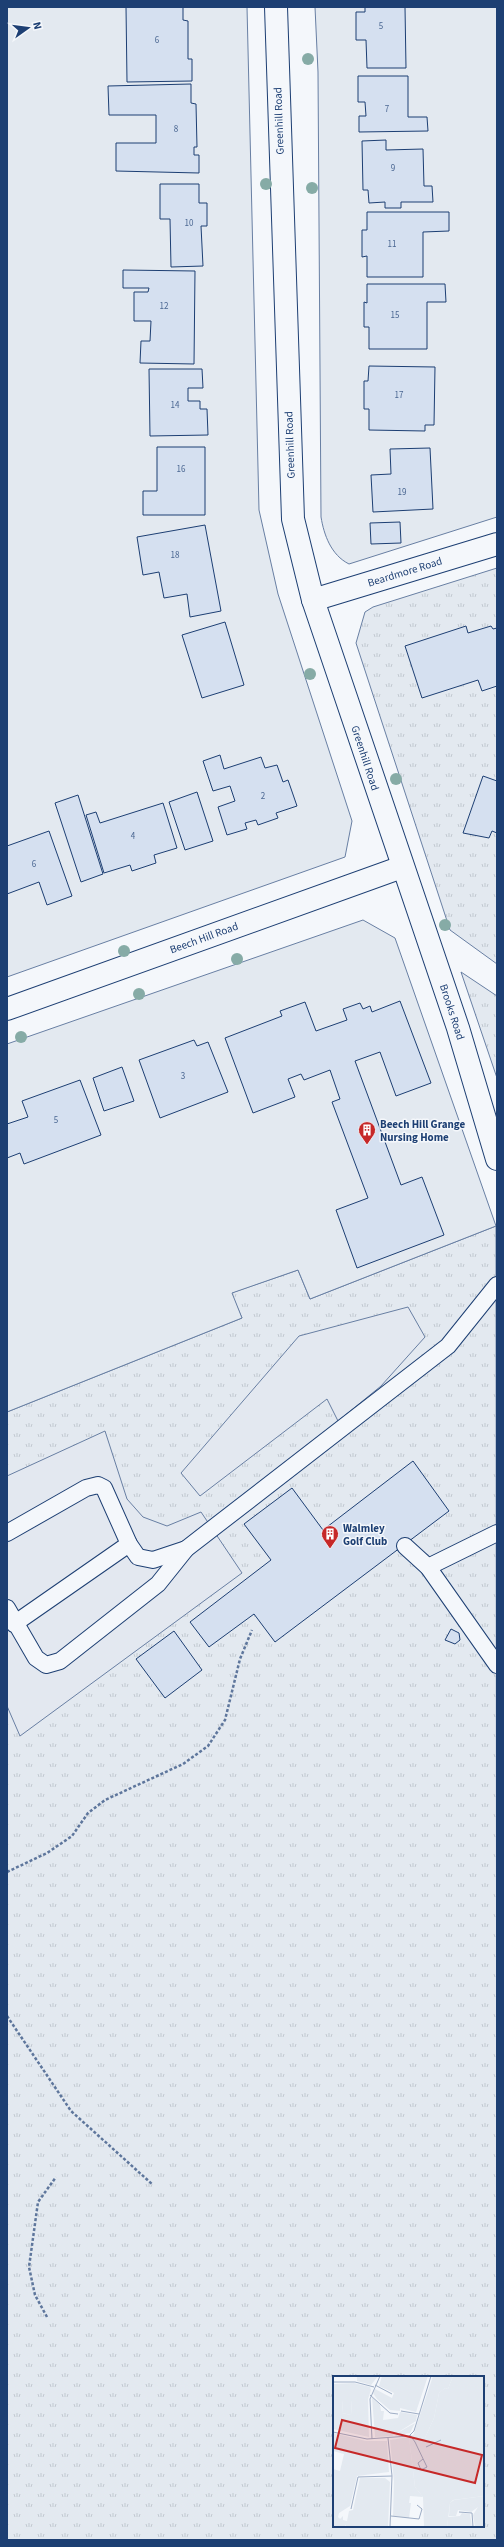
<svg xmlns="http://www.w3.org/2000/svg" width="504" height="2547" font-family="'Source Sans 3',sans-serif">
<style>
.grass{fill:url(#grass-tufts);stroke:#687fa3;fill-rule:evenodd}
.green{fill:#e3e9f0;stroke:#687fa3}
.parking{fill:#e3e8f0;stroke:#687fa3}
.building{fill:#d5e0f0;stroke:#1d3f73}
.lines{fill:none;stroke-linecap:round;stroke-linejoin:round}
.service-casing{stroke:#1d3f73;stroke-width:18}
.minor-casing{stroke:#1d3f73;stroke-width:24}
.path{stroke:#5e769c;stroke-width:2.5;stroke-dasharray:3 2;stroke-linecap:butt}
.service{stroke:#f4f7fb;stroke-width:16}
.minor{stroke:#f4f7fb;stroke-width:22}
.tree{fill:#86aba6}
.labels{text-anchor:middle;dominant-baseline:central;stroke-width:3;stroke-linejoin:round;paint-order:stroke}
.number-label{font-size:9px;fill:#4b6792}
.street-label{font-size:11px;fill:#1d3f73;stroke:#f4f7fb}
.poi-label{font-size:11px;font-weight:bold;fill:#1d3f73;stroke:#f4f7fb;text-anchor:start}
.inset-road{fill:none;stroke:#9eadc5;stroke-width:1}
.view{fill:#c62828;fill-opacity:0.15;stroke:#c62828;stroke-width:2}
.inset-edge{fill:none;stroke:#1d3f73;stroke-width:2}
</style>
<defs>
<pattern id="grass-tufts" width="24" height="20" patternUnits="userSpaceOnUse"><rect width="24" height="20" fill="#e3e9f0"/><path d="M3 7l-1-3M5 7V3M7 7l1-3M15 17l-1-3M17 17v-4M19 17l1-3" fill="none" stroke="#c2c9d1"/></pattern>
</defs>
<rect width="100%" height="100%" fill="#f4f7fb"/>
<g class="grass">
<path d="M497,568v396l-47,-34 -94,-287 9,-31 8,-5z"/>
<path d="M461,972l36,24v82z"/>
<path d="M496,1226l1,1314h-490v-1128l235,-94 -11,-25 67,-23 12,29zM334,2377h149v149h-149z"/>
</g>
<g class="green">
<path d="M7,7h240l12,503 19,84 74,227 -7,36 -338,120z"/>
<path d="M315,7h182v510l-148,47c-18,-9 -25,-29 -28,-47l-3,-445z"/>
<path d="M363,920l32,18 101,288 -186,73 -12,-29 -66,23 10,25 -235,94v-368z"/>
</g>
<g class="parking">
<path d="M408,1307l17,30 -44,49 -43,35 -11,-22 -127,97 -19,-23 118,-137z"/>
<path d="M105,1431l22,68 16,18 24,9 34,-14 41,61 -222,163 -13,-30v-230z"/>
</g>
<g class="building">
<path d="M126,7h57v13l5,1v38h4v22l-65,1z"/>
<path d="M365,7h40l1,61h-39l-1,-28h-10v-28h9z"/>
<path d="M358,76h50v41h19l1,14 -69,1v-16h7l-1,-14h-7z"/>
<path d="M191,84v19l5,1 1,43h-3v8h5v18l-83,-2v-28h40v-28h-47l-1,-29z"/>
<path d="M386,140v10l37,-1 1,37h8l1,16h-32v6h-16v-6l-16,1 -1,-13h-5l-1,-49z"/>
<path d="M160,184h39v19h8v23h-6l2,40 -32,1 -1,-48h-10z"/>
<path d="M367,212h82v19l-26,1v45h-56v-21l-5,1v-27h5z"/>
<path d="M123,270l72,1 -1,93 -54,-1 1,-22h9l1,-20h-17v-29h14l1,-4h-26z"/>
<path d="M367,284h78l1,18h-19v47h-58v-22h-5v-25l3,1z"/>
<path d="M369,366l66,1 -1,58h-9v6l-56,-1v-21h-5v-28h4z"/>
<path d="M149,369h53l1,19h-15v13h12v8h7l1,26 -58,1z"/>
<path d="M157,447h48v68h-62v-24h14z"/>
<path d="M430,448l3,61 -60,3 -2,-37 20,-1 -1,-25z"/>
<path d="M400,522l1,21 -30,1 -1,-21z"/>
<path d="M205,525l16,86 -31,6 -3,-23 -23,4 -5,-26 -16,3 -6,-38z"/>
<path d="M225,622l19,63 -42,13 -20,-63z"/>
<path d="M466,626l2,7 23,-7 2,3 4,-1v58l-15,5 -4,-11 -56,18 -17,-52z"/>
<path d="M220,755l4,14 37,-12 4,11 12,-3 6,17 5,-2 9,26 -21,7 2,5 -20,7 -2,-5 -11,3 2,6 -20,6 -9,-28 17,-6 -5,-15 -17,5 -10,-30z"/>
<path d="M483,776l14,5v52l-5,-2 -3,7 -26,-5z"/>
<path d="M197,792l16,49 -28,9 -16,-48z"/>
<path d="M78,795l25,79 -22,8 -26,-79z"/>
<path d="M163,803l14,45 -23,7 2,8 -24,8 -2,-6 -26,8 -18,-58 10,-3 4,11z"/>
<path d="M49,831l23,65 -25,9 -8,-23 -32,12v-48z"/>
<path d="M400,1001l31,82 -35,13 -16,-44 -25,9 46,124 21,-8 22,58 -87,33 -21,-58 32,-12 -36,-96 8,-3 -10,-29 -26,10 -3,-6 -13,5 7,18 -42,16 -28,-75 57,-22 -2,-5 25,-9 11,29 31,-11 -4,-11 17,-6 3,6 7,-3 2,6z"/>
<path d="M194,1040l3,6 11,-4 20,50 -68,26 -21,-58z"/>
<path d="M122,1067l12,34 -30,10 -11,-33z"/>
<path d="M80,1080l21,55 -77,29 -4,-11 -13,5v-34l21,-7 -6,-16z"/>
<path d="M413,1461l36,50 -174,131 -21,-28 -45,33 -19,-25 81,-62 -27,-36 48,-36 31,42z"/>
<path d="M451,1629l8,4 1,7 -5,4 -10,-4z"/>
<path d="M174,1631l28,39 -37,28 -29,-39z"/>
</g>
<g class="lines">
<g class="service-casing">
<g id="service">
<path d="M7,1533l79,-45 12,-3 6,3 25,56 9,13 15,3 33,-11"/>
<path d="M405,1546l23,21 69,98"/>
<path d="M428,1567l69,-34"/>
<path d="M7,1608l29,50 10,7 14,-4 98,-77 28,-35 262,-203 49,-61"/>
<path d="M14,1624l115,-80"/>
</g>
</g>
<g class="minor-casing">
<g id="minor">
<path d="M276,7l17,512 20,81 145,428 39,131"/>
<path d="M313,600l184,-56"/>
<path d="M7,1009l395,-142"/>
</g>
</g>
<g class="path">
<path d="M7,1872l40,-19 25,-17 16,-23 17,-13 78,-36 25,-18 17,-26 15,-61 12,-29"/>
<path d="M7,2016l64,95 81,73"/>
<path d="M47,2317l-12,-22 -6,-28 9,-65 18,-25"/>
</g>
<use href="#service" class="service"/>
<use href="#minor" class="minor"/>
</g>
<g class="tree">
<circle cx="308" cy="59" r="6"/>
<circle cx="266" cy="184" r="6"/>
<circle cx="312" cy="188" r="6"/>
<circle cx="310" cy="674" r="6"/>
<circle cx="396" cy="779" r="6"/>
<circle cx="445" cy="925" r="6"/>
<circle cx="124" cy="951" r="6"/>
<circle cx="237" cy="959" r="6"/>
<circle cx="139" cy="994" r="6"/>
<circle cx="21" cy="1037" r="6"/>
</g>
<defs>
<g id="building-pin" transform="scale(0.9)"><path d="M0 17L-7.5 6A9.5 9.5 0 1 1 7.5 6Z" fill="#c62828" stroke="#f4f7fb"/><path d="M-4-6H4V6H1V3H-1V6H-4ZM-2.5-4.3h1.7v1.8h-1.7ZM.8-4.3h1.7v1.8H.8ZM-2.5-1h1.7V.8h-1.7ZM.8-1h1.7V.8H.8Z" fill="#fff"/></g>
</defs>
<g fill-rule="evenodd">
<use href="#building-pin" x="367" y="1130"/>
<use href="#building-pin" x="330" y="1534"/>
</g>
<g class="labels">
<g class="number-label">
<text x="381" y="26">5</text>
<text x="157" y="40">6</text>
<text x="387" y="109">7</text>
<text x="176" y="129">8</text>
<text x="393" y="168">9</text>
<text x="189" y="223">10</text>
<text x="392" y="244">11</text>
<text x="164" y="306">12</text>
<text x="395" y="315">15</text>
<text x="399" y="395">17</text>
<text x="175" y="405">14</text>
<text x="181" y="469">16</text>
<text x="402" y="492">19</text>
<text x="175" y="555">18</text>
<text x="263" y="796">2</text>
<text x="133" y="836">4</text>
<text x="34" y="864">6</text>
<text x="183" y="1076">3</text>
<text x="56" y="1120">5</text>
</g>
<g class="street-label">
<text transform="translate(279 121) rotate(-92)">Greenhill Road</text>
<text transform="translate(290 445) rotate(-92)">Greenhill Road</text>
<text transform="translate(405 572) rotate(-17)">Beardmore Road</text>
<text transform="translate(365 758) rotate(72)">Greenhill Road</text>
<text transform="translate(204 938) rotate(-20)">Beech Hill Road</text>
<text transform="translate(452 1012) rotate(72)">Brooks Road</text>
</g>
<g class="poi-label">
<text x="380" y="1124">Beech Hill Grange<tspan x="380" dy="13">Nursing Home</tspan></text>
<text x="343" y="1528">Walmley<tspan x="343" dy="13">Golf Club</tspan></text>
</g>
</g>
<g transform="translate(333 2376)">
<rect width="151" height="151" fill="#f4f7fb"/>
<path d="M120,0h31v120l-31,4 -3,3 -3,24h-23l-1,-30 -8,-10 -6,-50 3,-2 13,3 9,-20 5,-25 6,-5 3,1zM39,21l8,8 1,6h3l-1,9 15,-2 2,-6 17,3 -1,6 -24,15 -17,1zM10,24h9l-1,15 -9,-2zM82,47l-5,10 -15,3 4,-4z" fill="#e3e9f0"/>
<path d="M24,0h21l-7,9 -14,-4zM49,0h46l-12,36 -16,-4v3l-10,-1 -13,-11 -4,-6 2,-4 17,9 2,-5 -15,-7zM100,0h20l-5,13 -3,-1 -6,5 -5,25 -9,20 -12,-2zM21,7l16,4 1,3 -3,9 1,38 -36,-8v-45zM10,24h9l-1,15 -9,-2zM0,57l33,8h21l2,31 -32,4 -7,30 -11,7 -1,4 2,2 3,-3v4l4,1 2,-10 4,-1 7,-32h25l5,4 -2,45h-41l-2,-2v2h-12v-58l7,2 4,-17 -11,-3zM76,61l6,50 8,10 -13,-1 -1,7h2l-2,15 -16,-2 1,-35 -4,-41zM151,120v31h-9l-2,-12 5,-8 -7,5 -13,-2 -2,6h-7l1,-13 4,-3zM129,137l8,1 2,13h-25l1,-10 12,-1z" fill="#e3e9f0" fill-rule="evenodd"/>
<path class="inset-road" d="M0,6h22l19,5M42,9l17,9M37,19l20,18 8,1M68,35l18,3M0,56l34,7 42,-3 5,-5 17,-55M77,59l5,7 12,25 -6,3 -3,-7 5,-4M55,62l4,38 -2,51M39,63l-2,-40 10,-23M93,71l15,-7M18,133l7,-32 34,-1M126,136l13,1 1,14M58,140l28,3 3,-10 -5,-4"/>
<path class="view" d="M9,44l140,35 -7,28 -140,-35z"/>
<rect width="151" height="151" class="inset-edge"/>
</g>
<rect width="504" height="2547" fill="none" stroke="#1d3f73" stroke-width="16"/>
<g transform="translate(28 28) rotate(76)" stroke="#f4f7fb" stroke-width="3" paint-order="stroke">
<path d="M0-3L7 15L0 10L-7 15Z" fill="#1d3f73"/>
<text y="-6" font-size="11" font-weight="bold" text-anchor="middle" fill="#1d3f73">N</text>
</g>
</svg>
